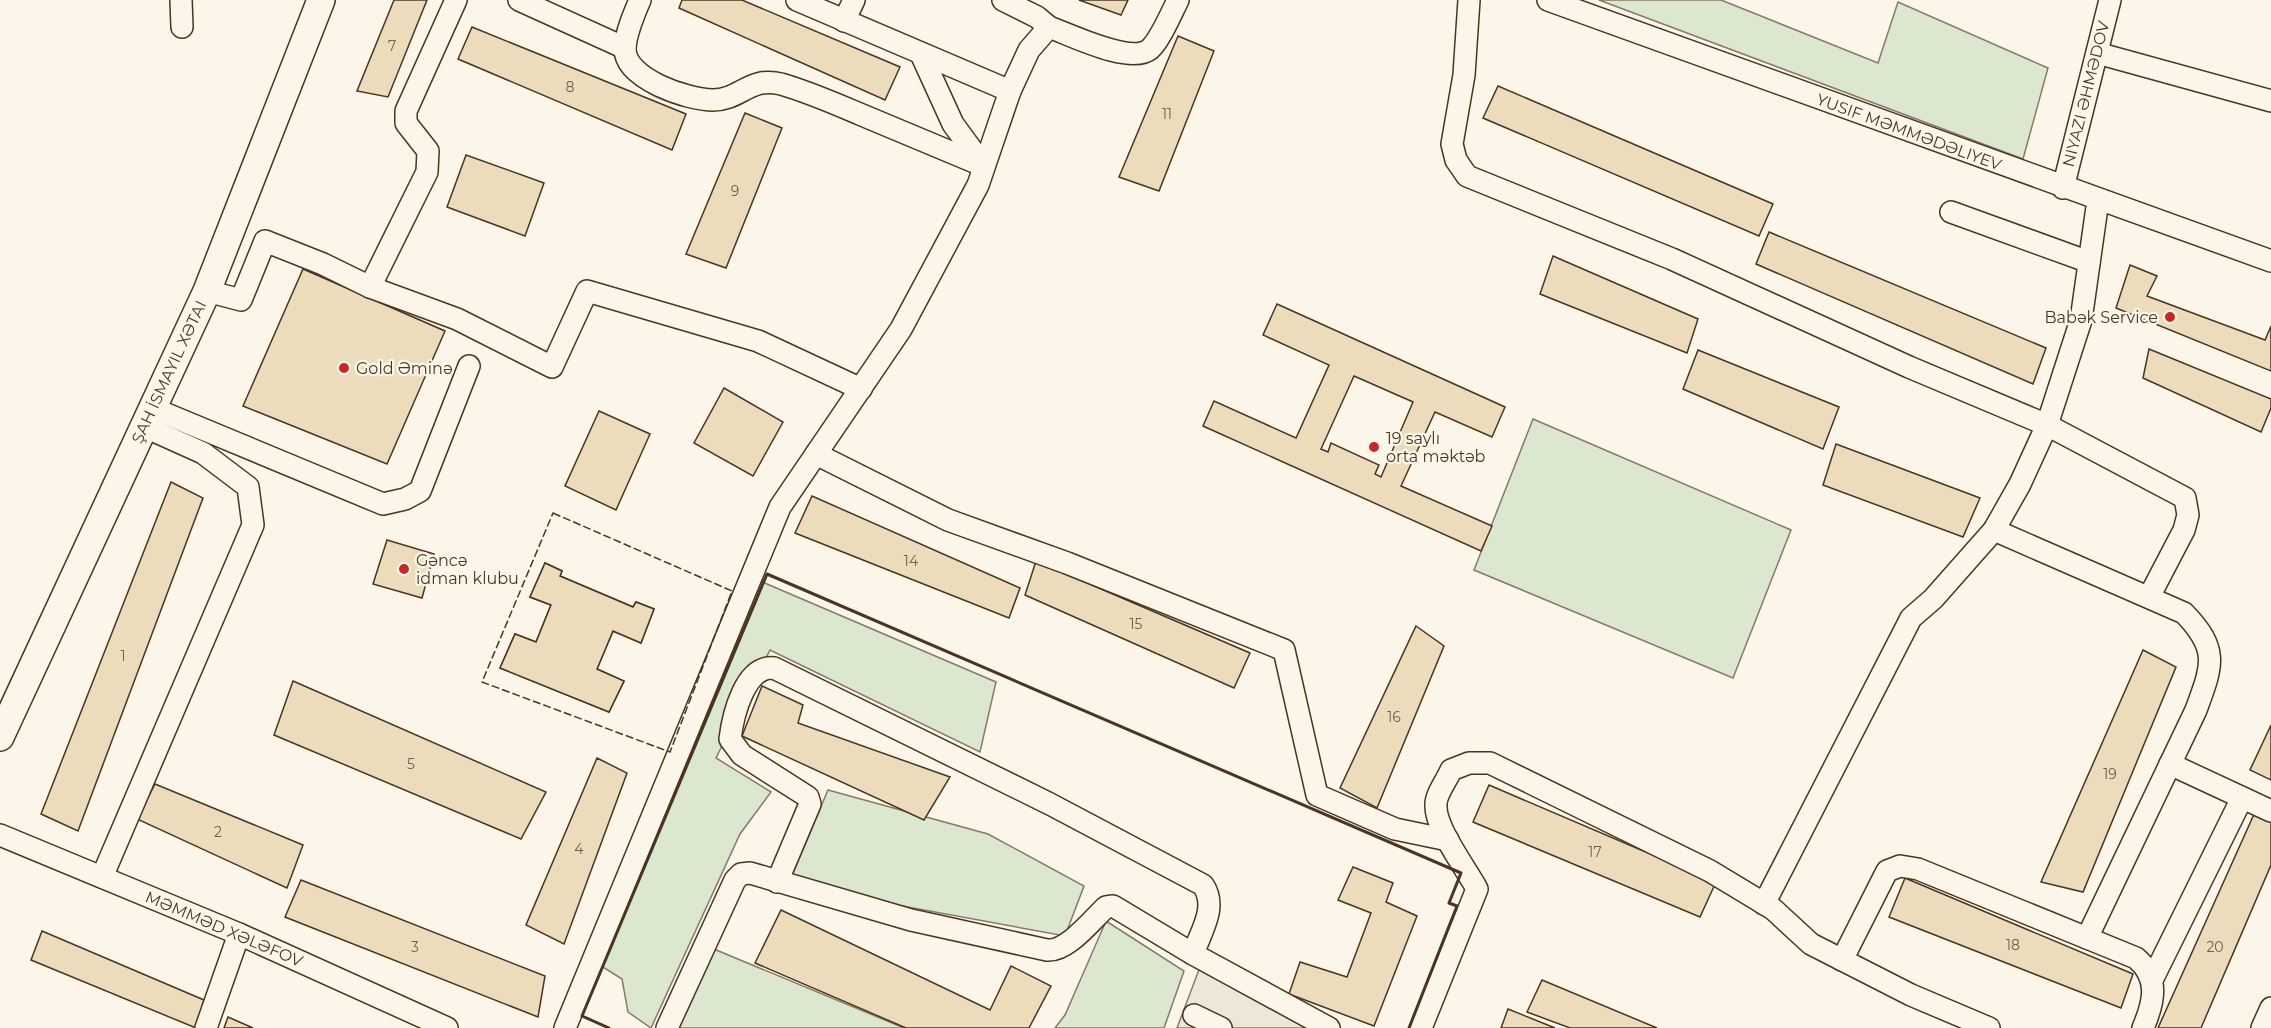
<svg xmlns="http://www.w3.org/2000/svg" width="2271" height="1028" font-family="Montserrat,sans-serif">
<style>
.green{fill:#dce7d0;stroke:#887966;stroke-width:1.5}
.parking{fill:#ede7d9;stroke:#887966;stroke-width:1.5}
.building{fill:#ecdcbc;stroke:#4a3520;stroke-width:1.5;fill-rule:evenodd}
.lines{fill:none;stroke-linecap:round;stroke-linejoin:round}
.minor-casing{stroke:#4a3520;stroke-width:24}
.major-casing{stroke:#4a3520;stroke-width:30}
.minor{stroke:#fbf6e9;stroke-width:21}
.major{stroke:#fbf6e9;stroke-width:27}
.fence{stroke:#4a3520;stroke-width:1.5;stroke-dasharray:8 3;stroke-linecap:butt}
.wall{stroke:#4a3520;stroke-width:3}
.poi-dot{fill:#c62828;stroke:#fbf6e9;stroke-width:2}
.labels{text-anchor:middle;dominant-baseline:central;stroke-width:4.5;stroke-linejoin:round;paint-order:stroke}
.number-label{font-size:14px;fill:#725f47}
.street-label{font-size:16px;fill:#4a3520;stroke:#fbf6e9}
.poi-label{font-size:16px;fill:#4a3520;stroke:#fbf6e9;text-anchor:start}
</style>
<rect width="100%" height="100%" fill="#fbf6e9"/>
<g class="green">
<path d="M1599,0h122l157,63 20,-61 150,66 -25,91z"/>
<path d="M1533,419l258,111 -58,148 -259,-108z"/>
<path d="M760,581l236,101 -16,70 -210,-102 -54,108 55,34 -31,42 -89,194 -23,-16 -6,-33 -24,-15z"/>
<path d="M828,790l160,44 96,52 -19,50 -277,-51z"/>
<path d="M1106,921l78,50 -20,57h-109l10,-13z"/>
<path d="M709,947l195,81h-231z"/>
</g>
<path class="parking" d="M1200,967l119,61h-142z"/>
<g class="building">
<path d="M394,0h33l-39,97 -31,-6z"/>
<path d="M682,0h60l158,67 -15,33 -206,-92z"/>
<path d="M1079,0h49l-7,15z"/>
<path d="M472,27l214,87 -14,36 -214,-91z"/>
<path d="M1178,36l36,15 -55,140 -40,-14z"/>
<path d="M1498,86l275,118 -14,32 -276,-118z"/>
<path d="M745,113l37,15 -56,140 -40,-14z"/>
<path d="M466,155l78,28 -19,53 -78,-29z"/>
<path d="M1769,232l277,116 -13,36 -277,-120z"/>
<path d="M1553,256l145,63 -11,34 -147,-59z"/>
<path d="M2130,265l27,11 -10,20 118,44 6,-14v45l-155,-63z"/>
<path d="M303,269l142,62 -58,133 -144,-58z"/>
<path d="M1277,304l228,103 -13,30 -57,-25 -34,74 91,40 -11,25 -278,-125 11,-25 82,37 33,-73 -66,-30zM1354,376l59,26 -32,75 -6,-3 4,-9 -48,-22 -3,9 -7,-3z"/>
<path d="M2149,349l122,50v9l-10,24 -118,-54z"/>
<path d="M1698,350l141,57 -16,42 -140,-60z"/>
<path d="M724,388l59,34 -30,54 -59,-33z"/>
<path d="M599,411l51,23 -34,76 -51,-24z"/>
<path d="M1836,444l144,54 -17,39 -140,-52z"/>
<path d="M171,482l32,16 -125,333 -37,-17z"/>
<path d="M812,496l208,92 -11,30 -214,-85z"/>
<path d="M387,540l47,14 -12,44 -49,-14z"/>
<path d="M1036,561l214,92 -16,35 -209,-93z"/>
<path d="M545,563l17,8 -2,5 73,31 3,-5 18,7 -13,34 -28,-12 -16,38 27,12 -15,31 -109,-44 15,-34 21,8 15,-37 -21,-8zM555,607l55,23 -17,37 -54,-23z"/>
<path d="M545,563l17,8 -2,5 73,31 3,-5 18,7 -13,34 -28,-12 -16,38 27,12 -15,31 -109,-44 15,-34 21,8 15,-37 -21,-8z"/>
<path d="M1416,626l28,20 -67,162 -37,-20z"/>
<path d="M2143,650l33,17 -93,225 -42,-10z"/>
<path d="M293,681l253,111 -25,47 -247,-104z"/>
<path d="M762,686l41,19 -5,18 152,54 -26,43 -182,-84z"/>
<path d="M2271,725v55l-21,-10z"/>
<path d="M597,758l30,15 -63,171 -38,-19z"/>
<path d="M155,784l148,61 -16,43 -150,-69z"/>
<path d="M1489,785l227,97 -16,35 -227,-95z"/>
<path d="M2255,812l16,8v45l-70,163h-43z"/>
<path d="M1353,867l40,16 -7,19 31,14 -43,110 -85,-32 11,-32 47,15 24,-64 -33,-13z"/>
<path d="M1905,878l228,96 -12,34 -232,-91z"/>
<path d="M301,880l244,96 -7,41 -253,-100z"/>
<path d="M781,910l209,100 21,-44 40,20 -22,42h-123l-151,-65z"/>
<path d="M42,931l162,69 -8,28 -165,-68z"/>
<path d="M1542,980l115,48h-87l-43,-16z"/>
<path d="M1508,1009l47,19h-54z"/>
<path d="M228,1017l25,11h-29z"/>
</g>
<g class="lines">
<g class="minor-casing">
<g id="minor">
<path d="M181,0l1,27"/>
<path d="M519,0l106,48"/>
<path d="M640,0c-6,14 -14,32 -15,48 -1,31 63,52 88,52 27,0 37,-24 68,-16 28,8 55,20 81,31 41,17 82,34 122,51"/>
<path d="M797,0l213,91"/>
<path d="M1003,0l34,17 12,10"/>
<path d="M1469,0l-5,75 -12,69 4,16 11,16 205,83 237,108 138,58 138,73 3,17 -4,15 -35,67"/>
<path d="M1548,0l723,261"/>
<path d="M844,21l10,-21"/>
<path d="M2097,53l174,48"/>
<path d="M921,54l32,70 30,41"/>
<path d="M2063,188l47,-188"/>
<path d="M1951,212l138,50"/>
<path d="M370,287l57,-115 1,-21 -22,-28v-12l50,-111"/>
<path d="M207,291l34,9 24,-59 58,23 47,23 87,32 95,48 35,-76 171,50 103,48"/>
<path d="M152,408l231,96 22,-5 15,-8 49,-125"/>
<path d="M816,454l132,66 119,43 217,87 33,145 78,34 53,11"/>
<path d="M1994,530l190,83c36,37 28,53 12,97l-109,228"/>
<path d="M2170,764l101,47"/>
<path d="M0,835l239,99 208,94"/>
<path d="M102,877l151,-352 -5,-38 -45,-34 -60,-27"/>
<path d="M777,882l33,-78 -2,-7 -66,-42 -12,-16c3,-24 15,-74 44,-71l276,136 153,81c15,22 -2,46 -10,69"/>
<path d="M1764,904l147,-286 22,-19 61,-69 26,-46 27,-59 34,-105 17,-120"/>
<path d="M1842,960l45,-89 13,-5 18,3 218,89c24,20 18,44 7,70"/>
<path d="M2153,978l89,-180"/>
<path d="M1194,1015l27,13"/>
<path d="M206,1028l33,-94"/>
<path d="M565,1028l215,-521 121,-178 77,-144 32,-94 19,-41 20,-23c22,8 82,38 101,22 10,-9 22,-37 28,-49"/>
<path d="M667,1028l68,-148 6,-6 9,-1 161,47 136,30c20,2 44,-29 59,-43l7,-1 80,48 136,74"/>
<path d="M1421,1028l56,-139c-11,-21 -43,-62 -41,-85 0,-10 11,-24 15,-34l18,-7h21l220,108 63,38 38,35 100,51 78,33"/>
<path d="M2262,1028l9,-20"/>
</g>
</g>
<g class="major-casing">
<path id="major" d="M0,737l207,-446 114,-291"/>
</g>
<use href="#minor" class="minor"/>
<use href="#major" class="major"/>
<path class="fence" d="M553,513l179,78 -62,161 -188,-70z"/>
<path class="wall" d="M609,1028l-27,-12 185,-442 694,299 -12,30 8,3 -48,122"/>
</g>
<g class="poi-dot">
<circle cx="2170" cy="317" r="6"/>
<circle cx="344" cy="368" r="6"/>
<circle cx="1374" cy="447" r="6"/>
<circle cx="404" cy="569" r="6"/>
</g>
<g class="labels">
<g class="number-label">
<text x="392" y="46">7</text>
<text x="570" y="87">8</text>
<text x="1167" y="114">11</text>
<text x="735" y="191">9</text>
<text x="911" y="561">14</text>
<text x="1136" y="624">15</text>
<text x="123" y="656">1</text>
<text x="1394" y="717">16</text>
<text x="411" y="764">5</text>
<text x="2110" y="774">19</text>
<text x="218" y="832">2</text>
<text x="579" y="849">4</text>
<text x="1595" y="852">17</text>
<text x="2013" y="945">18</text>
<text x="415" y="947">3</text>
<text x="2215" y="947">20</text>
</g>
<g class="street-label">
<text transform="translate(2086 94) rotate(-76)">NIYAZI ƏHMƏDOV</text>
<text transform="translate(1909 132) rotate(20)">YUSIF MƏMMƏDƏLIYEV</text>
<text transform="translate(169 372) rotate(-65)">ŞAH İSMAYIL XƏTAI</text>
<text transform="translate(224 929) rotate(23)">MƏMMƏD XƏLƏFOV</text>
</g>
<g class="poi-label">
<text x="2158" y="317" text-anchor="end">Babək Service</text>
<text x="356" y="368">Gold Əminə</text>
<text x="1386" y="438">19 saylı<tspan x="1386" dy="18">orta məktəb</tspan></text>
<text x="416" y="560">Gəncə<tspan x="416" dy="18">idman klubu</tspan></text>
</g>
</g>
</svg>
